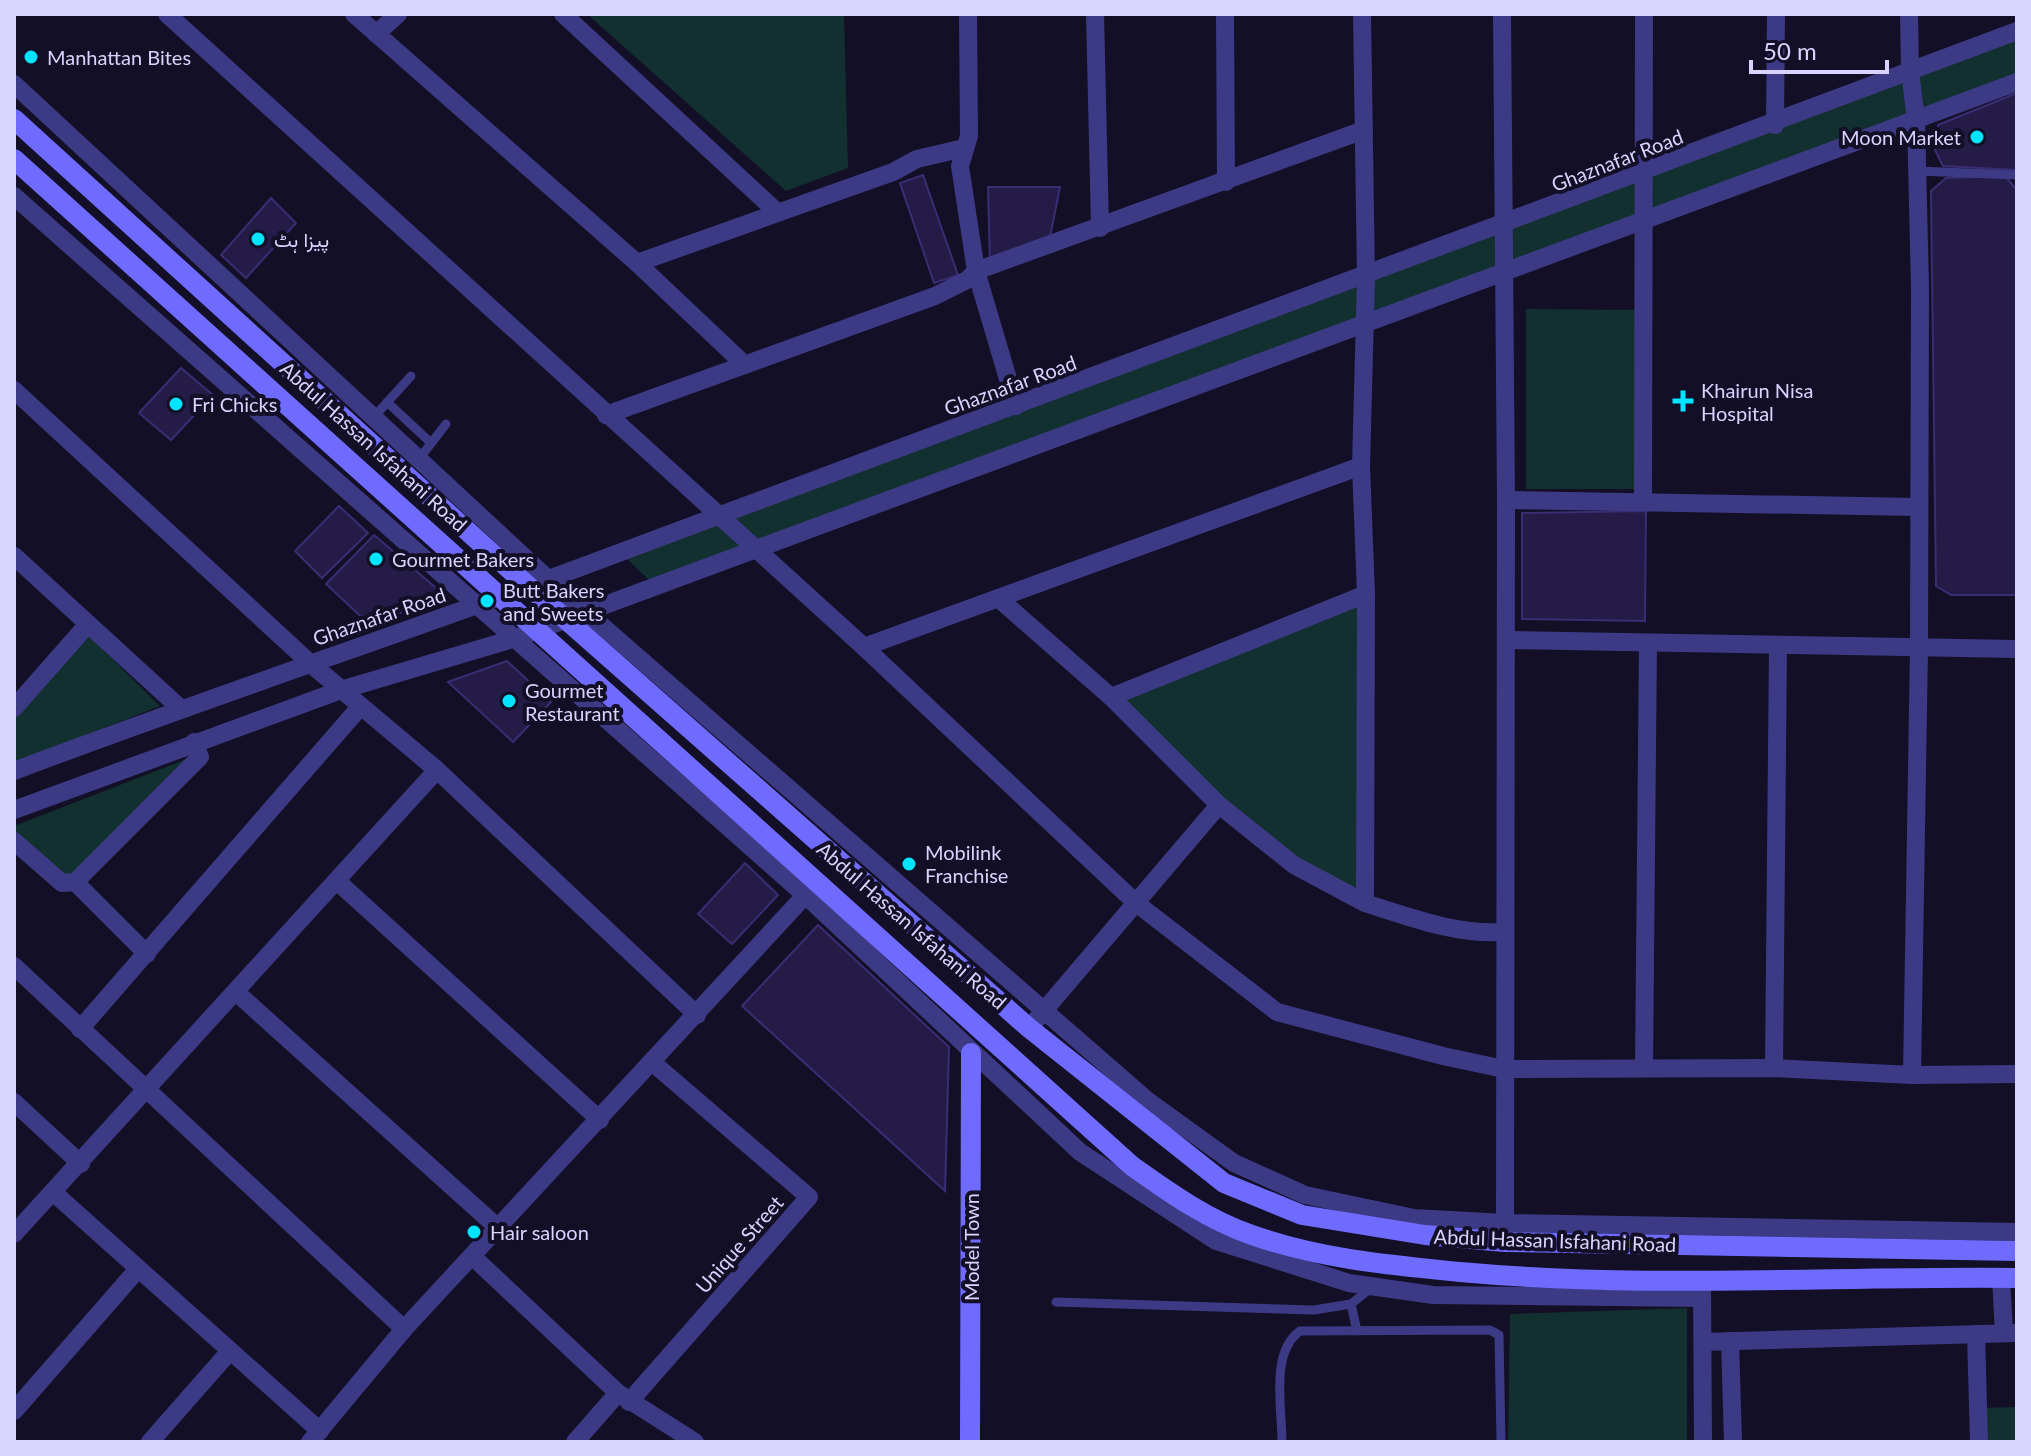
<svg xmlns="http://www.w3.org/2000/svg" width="2031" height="1456" font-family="Lato,Vazirmatn,sans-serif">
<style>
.green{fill:#12302f}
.building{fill:#241b47;stroke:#3b2d73;stroke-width:2}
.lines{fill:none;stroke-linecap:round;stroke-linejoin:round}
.lane{stroke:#3d3a85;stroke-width:9}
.street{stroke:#3d3a85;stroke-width:18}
.secondary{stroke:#6f6bff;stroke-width:20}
.poi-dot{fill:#00e5ff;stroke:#130f26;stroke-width:3}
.labels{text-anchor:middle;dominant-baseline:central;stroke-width:8;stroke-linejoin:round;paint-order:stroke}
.poi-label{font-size:20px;fill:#d9d4ff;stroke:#130f26;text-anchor:start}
.street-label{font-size:20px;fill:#d9d4ff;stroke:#130f26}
</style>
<rect width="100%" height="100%" fill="#130f26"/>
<g class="green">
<path d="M587,14h257l4,154 -62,23z"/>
<path d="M2017,37v37l-1361,513 -36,-35z"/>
<path d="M1526,309l111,1 -3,179h-108z"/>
<path d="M1366,594l-1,309 -71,-38 -183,-168z"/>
<path d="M85,632l75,74 -146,57v-48z"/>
<path d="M197,755l-131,125 -52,-44v-10z"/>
<path d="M1687,1308v134h-179l2,-128z"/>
<path d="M2017,1407v35h-38v-34z"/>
</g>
<g class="building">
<path d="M2017,93v77l-74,-4 -8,-16 3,-25z"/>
<path d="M923,175l35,100 -24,8 -34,-100z"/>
<path d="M2005,176l11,13 1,406h-66l-15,-9 -5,-395 15,-13z"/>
<path d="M988,187h72l-11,55 -59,21z"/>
<path d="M271,198l25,25 -50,55 -25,-23z"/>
<path d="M181,368l32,27 -42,45 -32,-27z"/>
<path d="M339,506l29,27 -46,45 -27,-27z"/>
<path d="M1646,511l-1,110 -123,-2v-106z"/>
<path d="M374,535l74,63 -80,25 -42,-39z"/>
<path d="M507,661l44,41 -38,40 -65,-60z"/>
<path d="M745,863l33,32 -46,49 -34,-30z"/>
<path d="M818,925l131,122 -4,144 -203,-185z"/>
</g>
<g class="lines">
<g class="lane">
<path d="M1917,171l100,4"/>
<path d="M387,402l43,40"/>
<path d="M373,418l38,-42"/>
<path d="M419,459l27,-35"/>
<path d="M1056,1302l258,8 37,-6 20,-16"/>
<path d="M1351,1304l6,27"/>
<path d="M1282,1442c0,-34 -12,-90 18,-111l190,-1 9,5 2,107"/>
</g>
<g class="street">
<path d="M167,14l697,633 272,256 141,109 166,44 61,13 270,-1 138,7 105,-1"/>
<path d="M354,14l283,249 108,102"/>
<path d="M563,14l214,198"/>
<path d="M968,14l1,122 -9,30 16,105 40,135"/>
<path d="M1095,14l5,214"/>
<path d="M1225,14l1,168"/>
<path d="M1502,14l4,486 -1,735"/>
<path d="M1909,14l1,57 6,49 4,168 -1,360 -7,427"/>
<path d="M376,34l22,-20"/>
<path d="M14,84l534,495 600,522 86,62 71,32 109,23 91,5 512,9"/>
<path d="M1775,125l1,-111"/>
<path d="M14,196l791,699 275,257 136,89 133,42 84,12 268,3"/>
<path d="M637,263l256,-91 24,-13 47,-11"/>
<path d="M14,390l297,274 126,106 260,245"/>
<path d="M606,415l329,-119 32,-16 9,-9 388,-141"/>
<path d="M1506,500l412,7"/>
<path d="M1643,502l1,-488"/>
<path d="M14,556l166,152"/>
<path d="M998,598l113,99 108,108 75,60 71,38 1,-309 -5,-128 5,-189 -4,-263"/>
<path d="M1506,640l511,9"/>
<path d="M864,647l497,-181"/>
<path d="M1111,697l255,-103"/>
<path d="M14,708l74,-84"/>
<path d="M14,771c177,-67 357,-127 535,-192 491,-179 979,-365 1468,-548"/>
<path d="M14,810l327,-120 175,-52 1501,-556"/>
<path d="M14,841l48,42 13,-1 125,-125 -6,-15"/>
<path d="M75,882l72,72"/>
<path d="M338,882l262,238"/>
<path d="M1365,903c44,14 91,32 138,29"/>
<path d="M14,966l390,363"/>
<path d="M237,993l260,234"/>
<path d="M1036,1020l183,-215"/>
<path d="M80,1029l280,-322"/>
<path d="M1644,1068l4,-425"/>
<path d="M1774,1068l4,-423"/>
<path d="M14,1102l67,62"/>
<path d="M54,1193l266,238"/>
<path d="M14,1234l423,-464"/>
<path d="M472,1256l146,137 77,49"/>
<path d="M2001,1278l3,55"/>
<path d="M1702,1285l1,157"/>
<path d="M1976,1334l3,108"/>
<path d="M1730,1341l3,101"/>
<path d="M1703,1342l314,-9"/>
<path d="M629,1402l180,-205 -156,-134"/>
<path d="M14,1411l124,-142"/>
<path d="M150,1442l80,-91"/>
<path d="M310,1442l94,-113 409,-442"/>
<path d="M575,1442l43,-49"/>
</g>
<g class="secondary">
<path d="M14,119l514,467 501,442 195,155 78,32 123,20 80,7 512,9"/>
<path d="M14,159l1118,1007c38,27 76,54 120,69 68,24 137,30 208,37 186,17 371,4 557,6"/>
<path d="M970,1442l1,-389"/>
</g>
</g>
<g class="poi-dot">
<circle cx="31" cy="57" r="8"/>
<circle cx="1977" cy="137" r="8"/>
<circle cx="258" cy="239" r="8"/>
<path d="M1679 389h8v8h8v8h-8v8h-8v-8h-8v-8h8z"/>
<circle cx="176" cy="404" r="8"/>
<circle cx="376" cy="559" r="8"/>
<circle cx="487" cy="601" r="8"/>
<circle cx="509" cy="701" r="8"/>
<circle cx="909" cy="864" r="8"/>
<circle cx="474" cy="1232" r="8"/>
</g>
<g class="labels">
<g class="poi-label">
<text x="47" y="57">Manhattan Bites</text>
<text x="1961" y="137" text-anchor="end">Moon Market</text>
<text x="274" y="239">پیزا ہٹ</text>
<text x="1701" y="390">Khairun Nisa<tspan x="1701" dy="23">Hospital</tspan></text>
<text x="192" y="404">Fri Chicks</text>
<text x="392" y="559">Gourmet Bakers</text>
<text x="503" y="590">Butt Bakers<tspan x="503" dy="23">and Sweets</tspan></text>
<text x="525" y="690">Gourmet<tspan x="525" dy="23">Restaurant</tspan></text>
<text x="925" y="852">Mobilink<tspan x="925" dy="23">Franchise</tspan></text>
<text x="490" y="1232">Hair saloon</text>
</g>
<g class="street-label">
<text transform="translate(1617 160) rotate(-21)">Ghaznafar Road</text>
<text transform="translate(1010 385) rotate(-20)">Ghaznafar Road</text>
<text transform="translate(374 446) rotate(42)">Abdul Hassan Isfahani Road</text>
<text transform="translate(379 616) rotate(-19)">Ghaznafar Road</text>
<text transform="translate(912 925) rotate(41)">Abdul Hassan Isfahani Road</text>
<text transform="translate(1555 1240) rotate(2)">Abdul Hassan Isfahani Road</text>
<text transform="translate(739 1244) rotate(-49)">Unique Street</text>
<text transform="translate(971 1247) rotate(-90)">Model Town</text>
</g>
</g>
<rect width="2031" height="1456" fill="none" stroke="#d9d4ff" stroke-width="32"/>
<path d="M1751 60v12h136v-12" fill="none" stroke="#d9d4ff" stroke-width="4"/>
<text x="1763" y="60" font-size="24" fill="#d9d4ff" stroke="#130f26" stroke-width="6" paint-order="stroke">50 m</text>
</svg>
